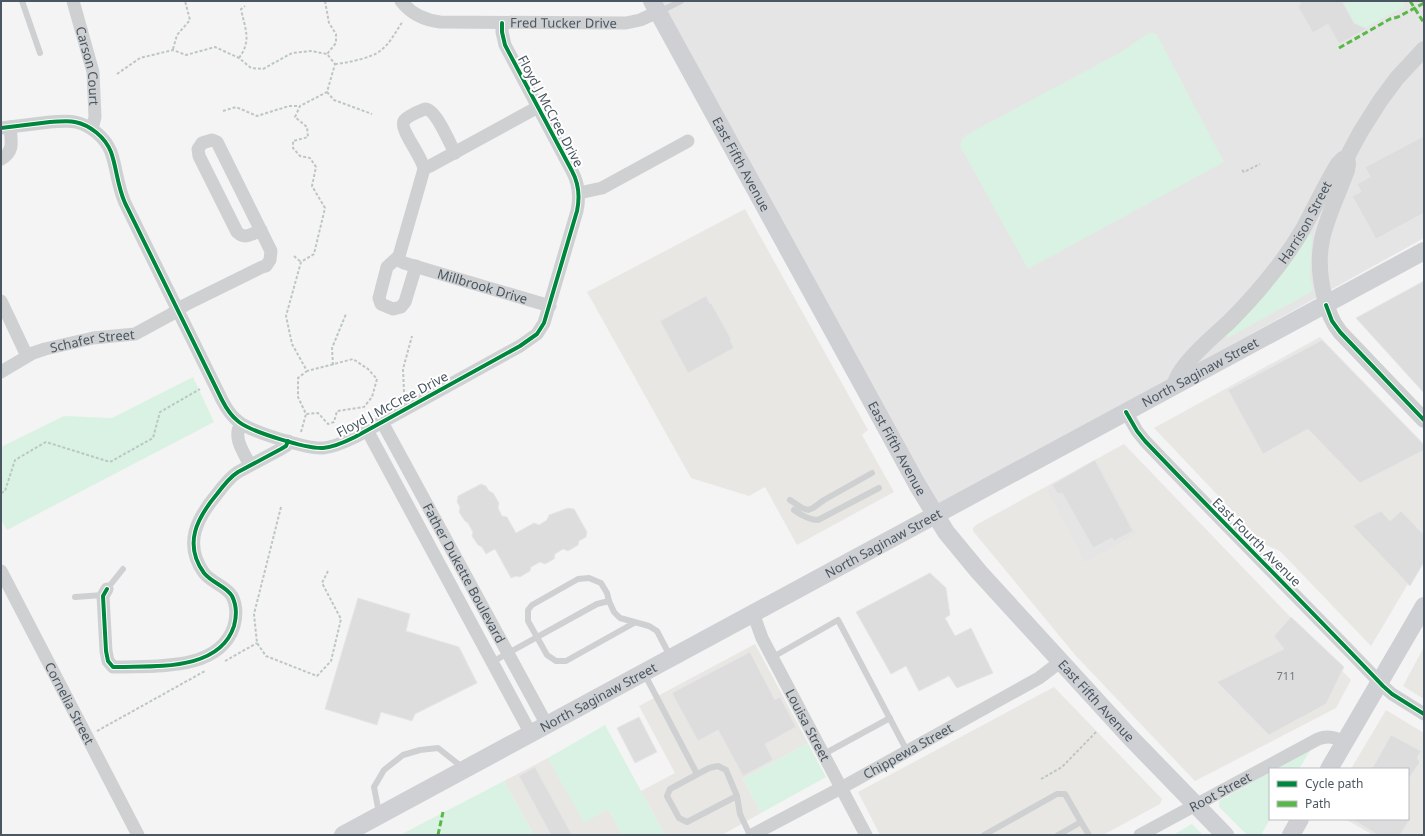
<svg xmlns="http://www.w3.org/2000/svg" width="1425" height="836" font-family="'Noto Sans',sans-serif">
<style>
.commercial{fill:#e8e7e3}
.education{fill:#e6e5e6}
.green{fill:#d9f2e3}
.building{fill:#ddddde;stroke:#e5e6e7}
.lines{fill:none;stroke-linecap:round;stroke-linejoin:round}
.path{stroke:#bcc7c4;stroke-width:2;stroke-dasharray:3 2;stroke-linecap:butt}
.service{stroke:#ced0d2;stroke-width:6}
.minor{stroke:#ced0d2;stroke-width:13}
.tertiary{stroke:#ced0d2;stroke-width:16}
.secondary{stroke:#ced0d4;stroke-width:18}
.quiet{stroke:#58b947;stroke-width:3;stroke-dasharray:6 3;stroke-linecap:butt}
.cycleway-casing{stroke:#fff;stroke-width:6}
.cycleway{stroke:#00873e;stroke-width:4}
.labels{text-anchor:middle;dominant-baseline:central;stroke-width:4;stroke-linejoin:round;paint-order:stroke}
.number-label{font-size:11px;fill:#707881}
.street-label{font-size:13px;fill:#4a5661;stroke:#fff}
</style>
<rect width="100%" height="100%" fill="#f4f4f4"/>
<g class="commercial">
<path d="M745,209l123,221 -6,5 32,57 -97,53 -32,-58 -16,9 -58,-18 -104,-186z"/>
<path d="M1320,337l104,107v113l-53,89 -91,-95 -16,-7 -110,-116z"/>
<path d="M1124,444l227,236 -15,28 -141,73 -119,-125 -103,-125v-3l3,-3z"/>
<path d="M755,644l53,99 -65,36 18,34 -39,22h-57l-24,-44 34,-18 -36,-67z"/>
<path d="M1424,647v52l-21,-13z"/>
<path d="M1054,687l108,112 -2,5 -57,31h-223l-22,-43z"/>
<path d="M1386,710l38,23v102h-51l-28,-16h63v-50h-57z"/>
<path d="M548,758l36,64 24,-13 14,26h-88l-30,-54z"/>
</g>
<g class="education">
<path d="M662,1h762v237l-306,170 -181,96z"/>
<path d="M1098,463l38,71 -51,28 -38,-72z"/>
</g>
<g class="green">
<path d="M1350,1h53l2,5 -40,22 -11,-5 -6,-11 -7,-7z"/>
<path d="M1149,33h4l4,2 67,127 -196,107 -68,-123 2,-7 6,-5 153,-82z"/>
<path d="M1310,233l2,3 -2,40 3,13 -2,3 -83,46 -3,-4z"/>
<path d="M193,377l21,45 -207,108 -6,-10v-73l63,-31 48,2z"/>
<path d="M605,725l60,110h-43l-14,-26 -24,14 -36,-65z"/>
<path d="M808,743l18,34 -65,36 -18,-34z"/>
<path d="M1311,749l-12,20h-24z"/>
<path d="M1270,772v47l-9,16h-14l-28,-28v-6z"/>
<path d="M504,781l30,54h-134z"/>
<path d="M1192,824l11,11h-30z"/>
</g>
<g class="building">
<path d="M1302,1h40l12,22 13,6 -28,15 -11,-20 -15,9 -15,-26z"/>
<path d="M1424,136v77l-48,26 -24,-43 9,-4 -4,-8 13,-7 -5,-10z"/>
<path d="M1424,281v112l-68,-75z"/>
<path d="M706,296l4,8 1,-1 20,36 -1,1 4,8 -46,25 -28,-52z"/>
<path d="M1322,340l102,105v5l-64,33 -52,-54 -45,25 -35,-64z"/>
<path d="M1095,460l38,71 -19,10 -2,-3 -19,10 -31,-55 -4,1 -6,-9z"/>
<path d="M481,484l5,2 3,5 4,2 6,10 -1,5 4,8 5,1 9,16 18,-10 5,2 8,-5 2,-5 19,-7 6,1 13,23 -1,5 -7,4 -1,4 -10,6 -5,-2 -8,5 -1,5 -9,5 -5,-2 -9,5 -1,4 -10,6 -4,-1 -5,2 -16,-29 -9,5 -4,-7 -4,-2 -6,-9 1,-4 -5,-9 -3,-2 -6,-9 1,-5 -3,-5 1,-6z"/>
<path d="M1381,511l9,10 11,-10 23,24v27l-14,24 -57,-60z"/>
<path d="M930,573l16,15 4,27 -5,3 10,18 16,-8 22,45 -36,15 -8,-12 -30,15 -13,-25 -15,8 -35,-62z"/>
<path d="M358,598l52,16 -4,17 53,16 18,36 -62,31 -3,7 -31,-9 -4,13 -52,-16z"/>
<path d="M1291,617l53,50 -18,37 -57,31 -52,-53 67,-33 -10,-13z"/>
<path d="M750,652l25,48 5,-3 16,30 -31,17 8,16 -30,16 -25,-46 -20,11 -26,-48z"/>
<path d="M639,717l18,35 -22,11 -18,-35z"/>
<path d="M1391,735l30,16 -4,7 3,4 -12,18v-11h-36z"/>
<path d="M535,767l37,68h-21l-32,-59z"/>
<path d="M1352,819h58l-10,16h-22z"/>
</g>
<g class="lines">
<g class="path">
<path d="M325,1l4,22 7,11v9l-9,11"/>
<path d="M173,49l4,-14 13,-15 -5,-19"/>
<path d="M239,58c13,-18 6,-29 2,-49l4,-3"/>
<path d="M335,64c12,-1 36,-6 45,-13 10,-7 16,-20 23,-30"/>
<path d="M117,74l23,-16 33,-8 13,5 29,-8 24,11 12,10 12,1 29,-16 19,-2 16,3 8,10 -8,28 -27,14 -5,11 12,10 1,10 -15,4v7l7,8 10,2 6,9 -4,19 13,22 -11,46 -13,8 -15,54 6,28 15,27 46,-12 15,10 9,10 -5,18 -8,10 -27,4 -3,11 -6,2 -10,-11 -12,1 -8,-17v-19l9,-7"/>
<path d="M327,92l7,8 38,14"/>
<path d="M223,111l13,-4 21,9 32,-10h11"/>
<path d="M1242,170l2,2 16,-8"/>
<path d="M294,256l7,6"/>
<path d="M333,365l-1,-17 14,-34"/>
<path d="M404,392l-1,-23 9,-33"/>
<path d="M301,432l5,-18"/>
<path d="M1,493l4,-2 10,-31 31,-18 64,20 43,-24 7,-26 40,-23"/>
<path d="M281,507l-27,107 3,29 9,13 51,20 14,-15 10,-42 -19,-36 6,-12"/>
<path d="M225,661l32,-18"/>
<path d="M97,731l108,-60"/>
<path d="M1041,779l21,-12 35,-36"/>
</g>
<g class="service">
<path d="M22,1l18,52"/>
<path d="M659,12l22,-11"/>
<path d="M790,500l12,8 6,2 5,-2 11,-8 48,-27"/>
<path d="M794,510c7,5 16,10 24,10l61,-32"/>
<path d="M107,589l16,-20"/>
<path d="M75,597l28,-2"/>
<path d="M609,601l-2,-8 -6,-10 -12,-5 -11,1 -46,26 -4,5v11l19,34 9,6h10l68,-38"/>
<path d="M773,657l65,-37 69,131"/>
<path d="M492,662l105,-58 12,-3 5,11 6,6 29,8 8,5 13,25"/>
<path d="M645,675l52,99"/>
<path d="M824,754l66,-36"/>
<path d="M737,796l-50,26 -8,-4 -12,-22 3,-7 39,-21 9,-2 8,4 11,26 3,18 10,21"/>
<path d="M379,813l-5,-26 10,-17 19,-15 17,-5 18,-2 24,19"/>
<path d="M984,835l73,-41h8l16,28"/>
<path d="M1058,835l23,-13 8,13"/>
</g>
<g class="minor">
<path id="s1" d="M73,1l20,71 2,45 -3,12"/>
<path id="s2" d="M401,1c10,13 23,19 39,21l186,1 14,-3 18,-8"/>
<path d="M1,128c16,-2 33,-4 49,-6 8,0 17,-2 25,0 15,3 30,15 36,30 6,17 6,33 14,51l97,197c4,8 9,16 17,22 13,10 68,27 84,26 11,-1 22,-6 32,-11l165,-91 17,-12 7,-11 33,-112c3,-14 2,-27 -5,-40l-67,-126 -3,-13v-9"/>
<path d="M1,159c14,-8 10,-18 9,-32"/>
<path d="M424,168l6,-2 108,-59"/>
<path d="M579,193l23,-5 86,-47"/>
<path id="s3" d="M397,259l7,4 146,43"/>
<path d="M416,266l-11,36 -4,5 -8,2 -12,-5 -2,-6 8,-31 12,-11 25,-87c-1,-11 -25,-40 -20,-48 3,-5 16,-10 21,-12 11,0 25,35 30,44"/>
<path d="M1,301l26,55"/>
<path id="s4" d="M1,372l32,-19 12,-4 48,-11 42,-4 35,-19 15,-10 77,-38 4,-1 4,-6 1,-9 -51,-103 -3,-6 -5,-2 -10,3 -4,6 1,7 38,76c8,8 15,2 24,-2"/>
<path d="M1126,412l11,19 8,10c78,82 159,162 238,245l9,8 32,20"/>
<path id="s5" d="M382,422l165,303"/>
<path d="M241,424c-9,13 3,29 9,41"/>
<path d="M367,430l164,304"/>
<path id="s6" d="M1,571l137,264"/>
<path d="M107,589l-4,7 3,55 2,10 5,6h9c37,-1 98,3 112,-41 3,-11 3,-20 -2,-30 -6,-10 -20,-13 -28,-23 -21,-29 -7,-55 13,-79 6,-8 13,-17 21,-22l43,-23 5,-3 2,-5"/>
<path id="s7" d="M753,613l9,25 104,197"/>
<path id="s8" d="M752,835l89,-47 198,-110 21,-16"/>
<path id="s9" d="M1140,835l178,-96c10,-4 18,-2 27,4"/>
</g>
<g class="tertiary">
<path d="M1347,157l1,7 -1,6c-17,47 -36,72 -23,125 3,14 7,26 16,37l84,88"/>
<path id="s10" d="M1175,386c-1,-17 41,-52 54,-64 28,-28 54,-59 74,-93 12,-22 22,-44 35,-65l5,-5 4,-2 14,-26 19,-30 17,-23 27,-29"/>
</g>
<g class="secondary">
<path id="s11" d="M652,1l266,485 28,46 33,40 149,163 97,100"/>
<path d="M1329,769l95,-163"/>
<path id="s12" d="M343,835l1081,-584"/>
<path d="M1291,835l9,-16"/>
</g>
<g class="quiet">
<path d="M1410,1l14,22"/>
<path d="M1339,48l51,-29 8,-2 26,-14"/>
<path d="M438,835l5,-23"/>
</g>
<g class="cycleway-casing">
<g id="cycleway">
<path d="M1,128c16,-2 33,-4 49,-6 8,0 17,-2 25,0 15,3 30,15 36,30 6,17 6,33 14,51l97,197c4,8 9,16 17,22 13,10 68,27 84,26 11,-1 22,-6 32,-11l165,-91 17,-12 7,-11 33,-112c3,-14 2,-27 -5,-40l-67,-126 -3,-13v-9"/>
<path d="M1326,305l6,16 8,11 84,88"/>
<path d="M1126,412l11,19 8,10c78,82 159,162 238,245l9,8 32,20"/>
<path d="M107,589l-4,7 3,55 2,10 5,6h9c37,-1 98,3 112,-41 3,-11 3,-20 -2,-30 -6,-10 -20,-13 -28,-23 -21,-29 -7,-55 13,-79 6,-8 13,-17 21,-22l43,-23 5,-3 2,-5"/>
</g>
</g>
<use href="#cycleway" class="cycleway"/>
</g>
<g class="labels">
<g class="number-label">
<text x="1286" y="675">711</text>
</g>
<g class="street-label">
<text stroke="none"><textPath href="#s2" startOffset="169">Fred Tucker Drive</textPath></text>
<text stroke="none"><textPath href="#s1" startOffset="67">Carson Court</textPath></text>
<text transform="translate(551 111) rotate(62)">Floyd J McCree Drive</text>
<text stroke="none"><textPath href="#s11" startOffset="186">East Fifth Avenue</textPath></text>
<text stroke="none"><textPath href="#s10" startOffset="211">Harrison Street</textPath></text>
<text stroke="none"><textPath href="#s3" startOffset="90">Millbrook Drive</textPath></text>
<text stroke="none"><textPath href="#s4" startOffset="98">Schafer Street</textPath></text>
<text stroke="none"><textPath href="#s12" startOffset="974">North Saginaw Street</textPath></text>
<text transform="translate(392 404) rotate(-28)">Floyd J McCree Drive</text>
<text stroke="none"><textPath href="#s11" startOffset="510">East Fifth Avenue</textPath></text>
<text transform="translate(1257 542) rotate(45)">East Fourth Avenue</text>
<text stroke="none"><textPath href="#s12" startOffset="614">North Saginaw Street</textPath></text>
<text stroke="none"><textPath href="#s5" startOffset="172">Father Dukette Boulevard</textPath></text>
<text stroke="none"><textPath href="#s12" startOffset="290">North Saginaw Street</textPath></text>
<text stroke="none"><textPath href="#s11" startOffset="833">East Fifth Avenue</textPath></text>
<text stroke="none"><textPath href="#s6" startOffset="149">Cornelia Street</textPath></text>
<text stroke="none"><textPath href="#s7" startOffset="125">Louisa Street</textPath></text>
<text stroke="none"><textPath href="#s8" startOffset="177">Chippewa Street</textPath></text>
<text stroke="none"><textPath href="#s9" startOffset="91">Root Street</textPath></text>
</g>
</g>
<rect width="1425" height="836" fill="none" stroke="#4a5661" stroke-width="4"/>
<rect x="1269" y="768" width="140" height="52" fill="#ffffff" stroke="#b7bbc0"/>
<rect x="1277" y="781" width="20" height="6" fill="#00873e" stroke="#b7bbc0"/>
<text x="1305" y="788" font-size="12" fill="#4a5661">Cycle path</text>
<rect x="1277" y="801" width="20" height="6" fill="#58b947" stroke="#b7bbc0"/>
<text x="1305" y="808" font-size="12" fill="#4a5661">Path</text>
</svg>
